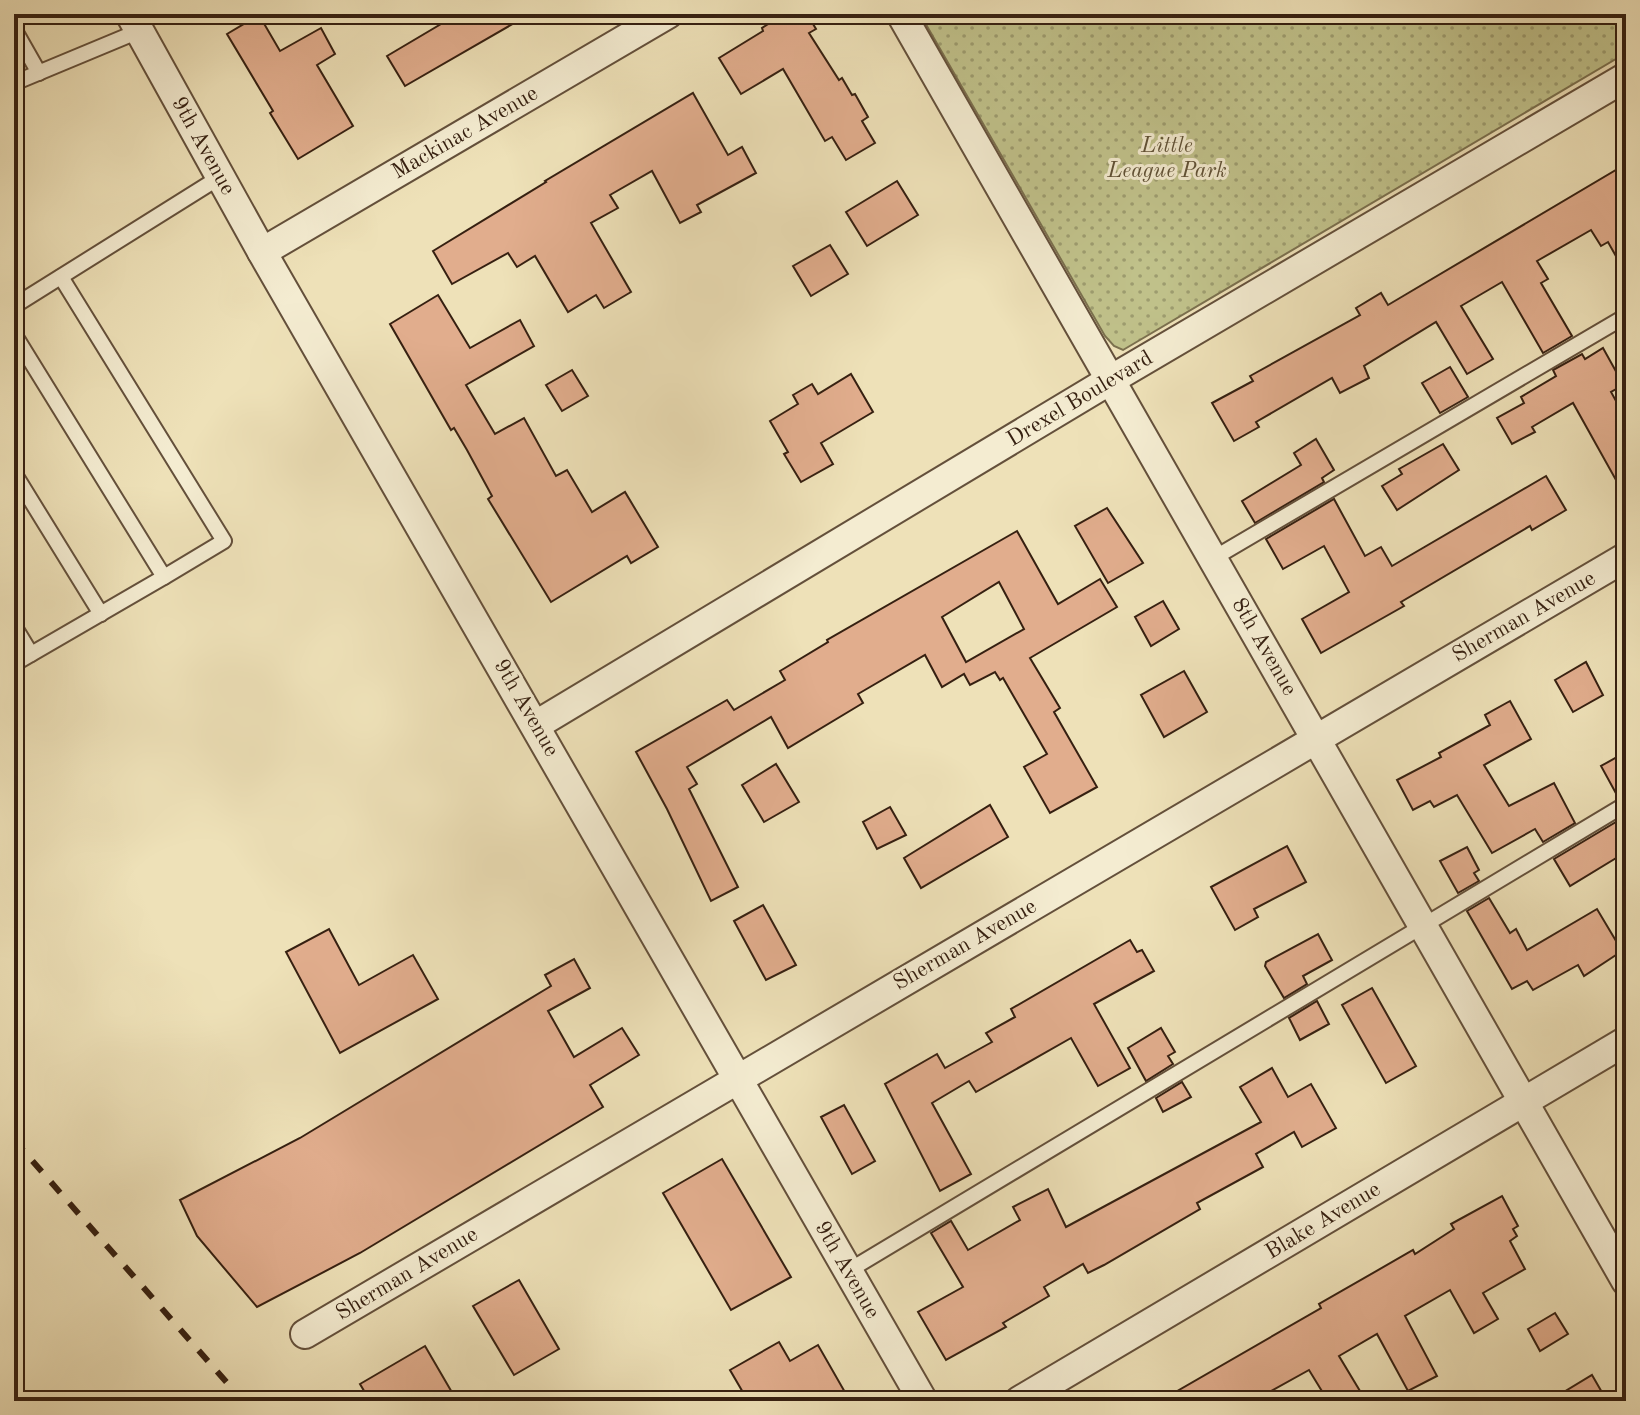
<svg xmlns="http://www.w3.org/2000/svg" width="1640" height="1415" font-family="'Old Standard TT',serif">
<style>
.grass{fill:url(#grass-dots);stroke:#7b704e;stroke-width:2}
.building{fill:#e1ad8d;stroke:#362011;stroke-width:2;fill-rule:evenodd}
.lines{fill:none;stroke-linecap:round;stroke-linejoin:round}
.service-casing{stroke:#64503b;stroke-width:18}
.minor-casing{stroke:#64503b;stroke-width:32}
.service{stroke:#f4ecd1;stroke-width:14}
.minor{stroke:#f4ecd1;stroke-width:28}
.rail{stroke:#362011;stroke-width:6;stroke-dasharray:14 14;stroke-linecap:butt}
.labels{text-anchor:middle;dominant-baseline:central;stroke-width:6;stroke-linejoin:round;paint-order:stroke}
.street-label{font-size:22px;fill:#362011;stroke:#f4ecd1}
.park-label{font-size:22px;font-style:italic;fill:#5f5035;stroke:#f4ecd1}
</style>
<defs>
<pattern id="grass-dots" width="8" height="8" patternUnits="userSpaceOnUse" patternTransform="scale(2)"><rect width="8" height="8" fill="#c0c18a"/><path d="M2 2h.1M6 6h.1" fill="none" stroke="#9d9c6f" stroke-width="1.8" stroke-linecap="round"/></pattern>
</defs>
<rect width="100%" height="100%" fill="#eee1b8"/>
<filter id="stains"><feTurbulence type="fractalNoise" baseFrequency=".0025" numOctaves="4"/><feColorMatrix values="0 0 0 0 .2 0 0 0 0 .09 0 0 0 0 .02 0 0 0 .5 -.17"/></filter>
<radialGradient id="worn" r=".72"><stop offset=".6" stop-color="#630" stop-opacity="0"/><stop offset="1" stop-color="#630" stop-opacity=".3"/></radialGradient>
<path class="grass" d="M920,14h706v39l-503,297 -9,-4 -9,-10z"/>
<g class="building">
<path d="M458,14h72l-125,72 -18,-30z"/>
<path d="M784,14h23l9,15 -7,4 30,47 3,-2 10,17 3,-1 13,23 -6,4 13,22 -29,17 -14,-23 -7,4 -42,-72 -42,25 -22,-36 44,-27 -1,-3z"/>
<path d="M259,15l21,36 41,-23 14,26 -18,11 36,61 -55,33 -28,-46 3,-2 -46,-77z"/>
<path d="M693,93l35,62 14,-8 14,26 -59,32 4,7 -21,11 -28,-52 -42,24 8,13 -27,15 40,69 -27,16 -8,-13 -28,17 -33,-56 -18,11 -9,-14 -56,31 -19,-33 113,-69 -1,-1z"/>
<path d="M1626,164v110l-18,-32 -7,4 -10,-16 -54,31 11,18 -7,4 31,53 -29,17 -41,-71 -41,24 32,53 -26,15 -31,-52 -72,44 5,12 -29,15 -8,-15 -76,44 3,5 -25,14 -22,-38 41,-22 -3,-5 110,-61 -4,-7 25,-15 7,12z"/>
<path d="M897,181l21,34 -51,31 -21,-34z"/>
<path d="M830,245l18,29 -37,22 -18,-30z"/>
<path d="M438,295l32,53 50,-28 14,26 -68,39 29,49 29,-16 32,58 11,-6 25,42 33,-20 33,55 -27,16 -4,-7 -76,46 -63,-103 4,-3 -25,-46 -13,-22 -3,2 -61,-106z"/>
<path d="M1603,348l15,27 -2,2 2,11 -7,4 15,27v79l-53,-95 -41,24 3,5 -23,12 -15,-26 27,-15 -3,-6 35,-21 -3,-6 29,-16 3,5z"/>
<path d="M1450,367l18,30 -28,16 -18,-30z"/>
<path d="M572,370l16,26 -26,15 -16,-26z"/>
<path d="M851,374l22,38 -52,31 12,21 -32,18 -17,-28 4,-2 -18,-31 28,-17 -5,-9 19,-11 6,10z"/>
<path d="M1316,439l18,31 -12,8 2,4 -69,41 -13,-22 59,-36 -7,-12z"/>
<path d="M1443,444l16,26 -62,40 -15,-24 20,-12 -3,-5z"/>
<path d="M1546,476l20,34 -34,20 -2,-4 -129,76 3,4 -83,47 -19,-34 47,-27 -25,-46 -41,23 -17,-30 68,-40 31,57 16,-9 11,19z"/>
<path d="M1107,508l36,55 -35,20 -33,-57z"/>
<path d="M1017,531l41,73 42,-25 17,28 -87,51 30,50 -6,4 43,75 -47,26 -26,-46 23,-13 -44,-76 -3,2 -5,-8 -25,13 -6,-11 -22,13 -17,-32 -67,39 5,9 -75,45 -17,-31 -84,50 10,17 -8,5 49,98 -27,14 -44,-92 -31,-57 91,-52 7,10 51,-30 -5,-9 48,-29 -1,-2zM999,582l25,47 -58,33 -24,-45z"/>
<path d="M1163,601l16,28 -28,17 -16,-29z"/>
<path d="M1586,662l17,33 -30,17 -18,-32z"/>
<path d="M1184,671l23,41 -43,25 -23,-42z"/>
<path d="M1510,701l21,38 -47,26 25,41 45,-23 21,40 -32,19 -8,-13 -43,24 -35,-58 -23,12 -4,-6 -17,9 -16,-30 44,-23 -2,-4 51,-28 -5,-10z"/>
<path d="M1626,752v42l-8,3 -17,-31z"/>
<path d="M776,764l23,38 -35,20 -22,-37z"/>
<path d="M990,805l18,32 -87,51 -17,-30z"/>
<path d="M890,807l16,28 -29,14 -14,-27z"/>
<path d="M1626,816v36l-56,34 -16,-27z"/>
<path d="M1287,846l19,36 -52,27 4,8 -23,13 -24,-43z"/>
<path d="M1467,847l12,23 -5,3 5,8 -21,12 -18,-32z"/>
<path d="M1489,898l21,35 6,-4 11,21 70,-41 25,42 -38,25 -6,-11 -45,25 -6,-9 -15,8 -45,-78z"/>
<path d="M763,905l33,60 -30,15 -32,-59z"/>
<path d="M329,929l30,56 54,-30 25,44 -98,54 -54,-101z"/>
<path d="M1318,934l14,26 -29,16 4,8 -23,14 -19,-32 1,-4z"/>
<path d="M1130,940l7,12 5,-2 12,21 -60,33 36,64 -32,18 -27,-48 -95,54 -7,-11 -37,22 39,71 -31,17 -55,-107 52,-30 8,14 47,-26 -6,-9 29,-16 -4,-8z"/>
<path d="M574,959l16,29 -42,23 26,46 48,-29 17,27 -49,30 13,22 -243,146 -103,54 -60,-71 -17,-36 120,-62 251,-152 -6,-11z"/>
<path d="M1372,988l44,78 -30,17 -44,-78z"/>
<path d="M1317,1001l12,23 -29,16 -11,-22z"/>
<path d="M1161,1028l14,24 -7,4 5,8 -27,17 -18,-33z"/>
<path d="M1272,1068l16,29 23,-13 25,44 -34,19 -8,-15 -38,22 7,13 -66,36 3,6 -96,56 -16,8 -5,-9 -39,23 5,9 -46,27 3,4 -60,33 -28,-48 45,-25 -32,-54 20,-12 17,29 52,-30 -7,-13 35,-18 18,38 195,-105 -21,-35z"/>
<path d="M1182,1082l9,15 -28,15 -7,-14z"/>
<path d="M844,1105l31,56 -23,13 -31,-57z"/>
<path d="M722,1159l69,118 -60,33 -68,-117z"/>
<path d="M1502,1196l16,30 -5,3 4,7 -7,5 15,28 -42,24 15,26 -24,14 -24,-43 -45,26 32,60 -29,15 -31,-57 -38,22 27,45h-38l-19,-31 -56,31h-93l161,-93 -2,-4 94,-54 2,4 39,-25 -3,-5z"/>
<path d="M519,1280l40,69 -45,26 -41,-69z"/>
<path d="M1555,1313l13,21 -28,17 -12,-22z"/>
<path d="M779,1342l11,19 28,-16 32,56h-102l-18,-31z"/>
<path d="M425,1346l32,55h-87l-10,-17z"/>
<path d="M1592,1375l15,26h-58z"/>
</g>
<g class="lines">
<g class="service-casing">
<g id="service">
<path d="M14,29l25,44"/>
<path d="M14,83l125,-52"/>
<path d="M61,277l163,264 -60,36"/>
<path d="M14,306l206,-129"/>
<path d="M14,334l150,243 -150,87"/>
<path d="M14,473l87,141"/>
<path d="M1214,558l412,-242"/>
<path d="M14,626l17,28"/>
<path d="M848,1271l778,-467"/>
</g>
</g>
<g class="minor-casing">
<g id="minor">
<path d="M130,14l132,238 661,1149"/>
<path d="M901,14l725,1267"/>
<path d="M262,252l406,-238"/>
<path d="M536,725l576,-346 514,-302"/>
<path d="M305,1334l1321,-777"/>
<path d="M1019,1401l607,-360"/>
</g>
</g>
<use href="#service" class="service"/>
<use href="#minor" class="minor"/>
<path class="rail" d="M14,1140l229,261"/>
</g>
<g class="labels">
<g class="street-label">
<text transform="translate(465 133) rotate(-30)">Mackinac Avenue</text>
<text transform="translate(203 146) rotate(61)">9th Avenue</text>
<text transform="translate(1080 399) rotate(-31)">Drexel Boulevard</text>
<text transform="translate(1524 617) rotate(-30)">Sherman Avenue</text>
<text transform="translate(1264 647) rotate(60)">8th Avenue</text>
<text transform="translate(526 708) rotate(60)">9th Avenue</text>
<text transform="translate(965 945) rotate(-30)">Sherman Avenue</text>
<text transform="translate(1323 1221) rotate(-31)">Blake Avenue</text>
<text transform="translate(847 1270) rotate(60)">9th Avenue</text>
<text transform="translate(407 1274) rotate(-31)">Sherman Avenue</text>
</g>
<g class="park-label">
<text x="1167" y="146">Little<tspan x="1167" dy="25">League Park</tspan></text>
</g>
</g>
<rect width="1640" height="1415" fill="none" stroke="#eee1b8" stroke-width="48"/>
<rect x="16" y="16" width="1608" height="1383" fill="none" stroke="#362011" stroke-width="4"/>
<rect x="24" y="24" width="1592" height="1367" fill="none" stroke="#362011" stroke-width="2"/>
<rect width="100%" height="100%" filter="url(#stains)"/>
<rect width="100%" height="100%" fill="url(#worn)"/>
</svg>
